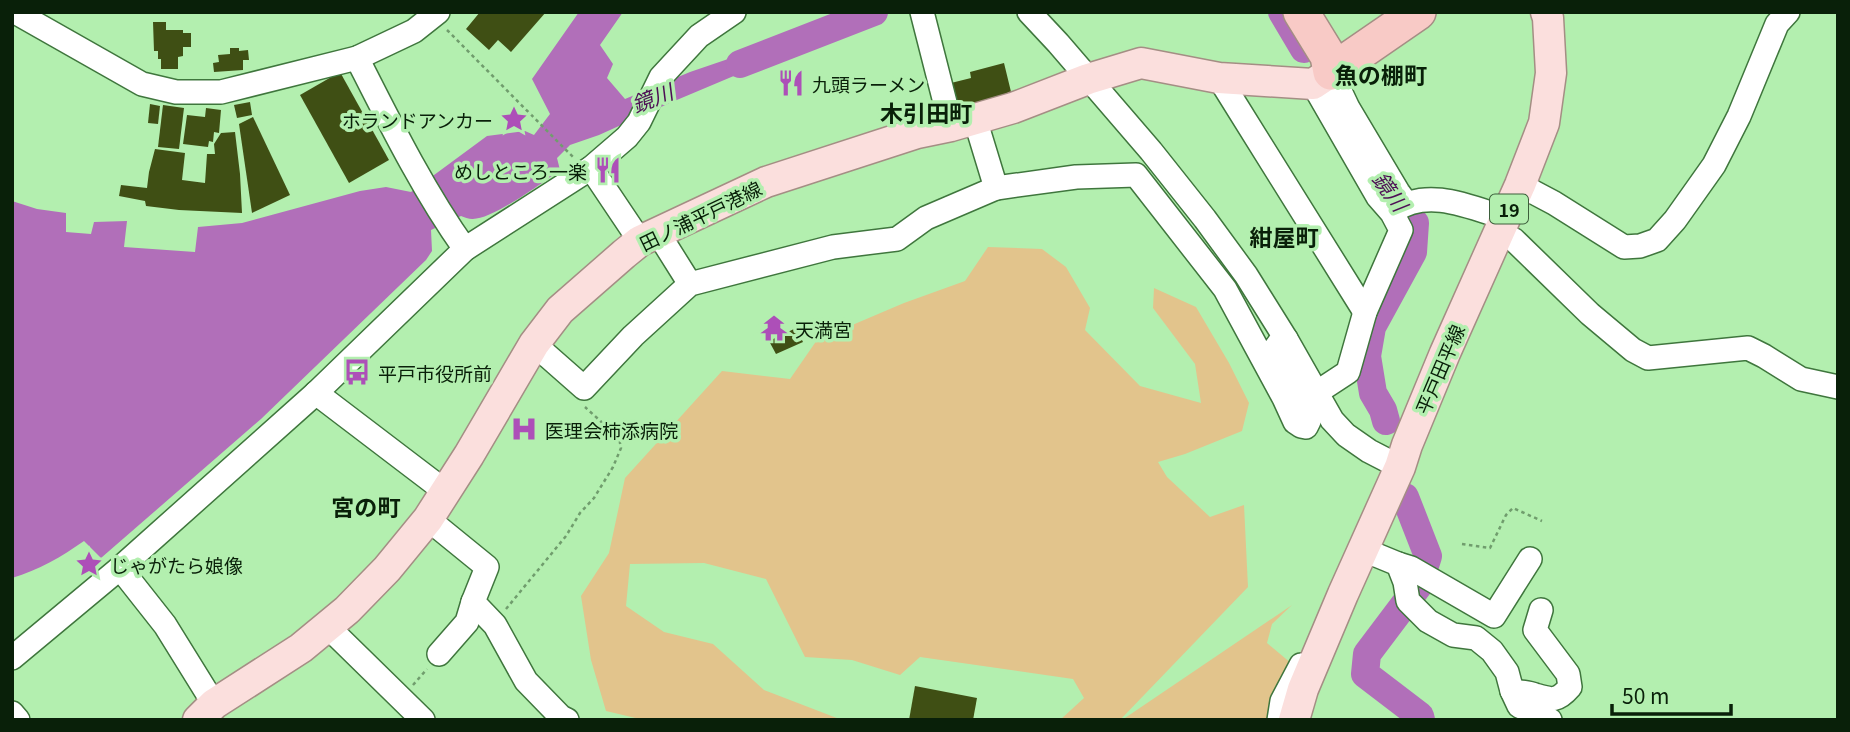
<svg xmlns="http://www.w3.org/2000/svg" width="1850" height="732" font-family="Georgia,'Noto Sans JP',serif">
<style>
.green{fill:#e2c48c}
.water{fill:#b16fb9}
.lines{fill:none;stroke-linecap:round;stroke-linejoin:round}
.river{stroke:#b16fb9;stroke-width:28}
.building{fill:#3f4f14}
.minor-casing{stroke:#3f763d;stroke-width:26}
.major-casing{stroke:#a48e84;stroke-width:33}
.highway-casing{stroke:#a48e84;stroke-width:38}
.path{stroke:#709d6d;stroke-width:2.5;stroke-dasharray:3.5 3.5;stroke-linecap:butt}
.minor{stroke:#fff;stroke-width:23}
.major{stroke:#fbdfdd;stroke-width:30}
.highway{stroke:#f8cac6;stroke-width:35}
.labels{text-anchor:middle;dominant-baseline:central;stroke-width:7;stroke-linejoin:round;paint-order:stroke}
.shield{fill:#b3efaf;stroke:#3c5e3b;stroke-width:2}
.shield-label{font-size:18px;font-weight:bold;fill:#092009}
.poi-label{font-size:19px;fill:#092009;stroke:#b3efaf;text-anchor:start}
.street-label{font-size:19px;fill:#092009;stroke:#b3efaf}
.water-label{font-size:21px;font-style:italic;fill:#4d0f55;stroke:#b3efaf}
.quarter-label{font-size:23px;font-weight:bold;fill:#092009;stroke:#b3efaf}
</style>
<rect width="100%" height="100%" fill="#b3efaf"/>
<g class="green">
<path d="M988,247l54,2 24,18 24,41 -5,22 55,56 61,17 -6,-39 -42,-56 1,-20 42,19 33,56 20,40 -7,28 -57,23 -27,8 9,15 43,40 34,-12 4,82 -128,133h-60l24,-22 -11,-19 -153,-22 -20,18 -48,-15 -47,-3 -39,-78 -62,-16 -74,1 -4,42 38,26 49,12 51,46 78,30h-198l-38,-9 -15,-51 -10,-64 28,-43 16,-75 97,-107 68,8 27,-39 87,-37 61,-22z"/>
<path d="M1292,605l-20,19 -5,19 31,26 -4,51h-172z"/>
</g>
<path class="water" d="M579,12h44l-23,33 13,19 -6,14 18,21 65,-27 79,-27 10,12 -107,45 -73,33 -29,10 -13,13 3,12c-18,13 -68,50 -88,49 -3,0 -8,-2 -11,-3l-30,14 1,21 -6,9 -165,159 -160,139 -17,-17c-23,16 -45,29 -72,37v-377l25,8 29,4v19l25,2 3,-12 33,-1 -3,26 71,5 3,-25 44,-4 118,-32 26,-4 25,5 76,-56 38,-5 9,4 16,-21 -18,-35z"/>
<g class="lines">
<g class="river">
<path d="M1282,12l22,37"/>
<path d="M740,64l134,-52"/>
<path d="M1385,187l30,36 -2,29 -41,75 -5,29 6,37 10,17 3,11"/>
<path d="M1405,497l23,59 -9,29 -52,69 -2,20 55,42 1,4"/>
</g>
</g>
<g class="building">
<path d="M480,12h66l-35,40 -13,-12 -9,10 -23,-21z"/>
<path d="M153,22h13v8h17v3h8v14h-8v9l-5,1v12h-17v-10h-3v-8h-4z"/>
<path d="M230,48h9v3l9,-1 1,10h-6v10l-29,2 -1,-9 6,-1 -1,-7 12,-1z"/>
<path d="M1004,63l9,37 -35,3 -24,6 -7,-25 24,-6 -1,-6z"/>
<path d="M340,72l49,88 -40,23 -49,-88z"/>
<path d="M250,102l2,13 -15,3 -3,-13z"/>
<path d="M150,104l10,2 -2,18 -10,-1z"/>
<path d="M163,105l21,3 -5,41 -21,-2z"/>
<path d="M206,108l15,2 -2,23 -5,-1 -1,10 -4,-1 -1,6 -25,-3 4,-29 18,2z"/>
<path d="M253,117l37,78 -38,18 -13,-89z"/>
<path d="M235,132l5,42 2,39 -63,-3 -33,-4 -1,-5 -26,-5 2,-11 26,3 2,-16 6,-23 30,4 -3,27 23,3 2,-29h8l-1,-10 7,-11z"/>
<path d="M796,328l7,14 -27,12 -7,-13z"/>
<path d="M915,686l62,12 -4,22h-64z"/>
</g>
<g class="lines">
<g class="minor-casing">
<g id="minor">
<path d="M15,12l127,72 34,8h45l136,-34 57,-27 24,-19"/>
<path d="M922,12l29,114"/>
<path d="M1029,12l29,31 93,108 54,68 41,56 40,64 46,81 14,15 23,16 31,16"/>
<path d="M357,58c33,65 66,132 108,191"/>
<path d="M1331,72l17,36 50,84 8,11"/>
<path d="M1219,78l146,234"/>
<path d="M1313,84l65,113 14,16 9,17 -36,82 -17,60 -32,21"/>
<path d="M975,119l21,69 80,-11 60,-2 89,114 59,109 11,24 6,4 5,1 3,-6 -35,-71 5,-7 7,-4"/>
<path d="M591,168l49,73"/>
<path d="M1520,185l34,18 70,44 16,-1 17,-6 18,-20 39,-55 25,-49 38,-92 11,-12"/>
<path d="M1394,211c33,-24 76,-4 111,7"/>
<path d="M1499,232l15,8 76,74 43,36 15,8 100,-10 16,8 37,23 37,8"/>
<path d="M658,233l32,51"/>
<path d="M534,344l50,44 49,-52 57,-52 143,-37 64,-8 29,-21 70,-30"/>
<path d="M316,393l130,99"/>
<path d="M428,519l59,48 -14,35 22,23 31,56 35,36 6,3"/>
<path d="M1364,550l34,14 7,18 3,19 20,20 25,14 23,3 16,13 15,21 5,19 7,15 31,14"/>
<path d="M1398,564l13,4 83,48 36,-57"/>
<path d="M120,568l45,57 49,79"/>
<path d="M327,626l96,94"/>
<path d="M439,654l28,-32 6,-20"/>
<path d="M12,658l108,-90 196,-175 149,-144 126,-81 36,-31 12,-15 22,-45 38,-41 35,-24"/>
<path d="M1512,691c8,1 16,1 23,4 17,5 22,7 35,-8l-2,-13 -33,-44 6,-20"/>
<path d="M12,713l6,7"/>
<path d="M1279,720l3,-19 19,-36"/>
</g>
</g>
<g class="major-casing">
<g id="major">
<path d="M198,720l16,-16 87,-56 46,-38 40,-41 41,-50 41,-64 65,-111 26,-34 64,-56 16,-13 126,-59 151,-49 34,-7 62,-18 75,-29 53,-16 78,15 94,6 18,-12"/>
<path d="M1294,720l9,-31 40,-95 57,-127 7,-22 38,-92 75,-168 24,-62 7,-50 -3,-55 -2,-6"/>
</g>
</g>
<g class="highway-casing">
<path id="highway" d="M1301,12l27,44 3,16 87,-60"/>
</g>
<g class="path">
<path d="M447,30l126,127"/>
<path d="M1462,544l28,4 16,-33 7,-7 29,13"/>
<path d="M506,609l60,-73 14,-23 14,-15 19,-31 8,-19 -2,-10 -34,-31"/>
<path d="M413,685l14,-16"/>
</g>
<use href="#minor" class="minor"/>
<use href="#major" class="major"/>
<use href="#highway" class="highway"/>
</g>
<defs>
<g id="restaurant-bare" transform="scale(2.1)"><path d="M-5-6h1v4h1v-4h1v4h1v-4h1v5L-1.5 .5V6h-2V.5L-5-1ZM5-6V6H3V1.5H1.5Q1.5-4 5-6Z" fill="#ad4fb8" stroke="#b3efaf" stroke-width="2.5" paint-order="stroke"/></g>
<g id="sight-bare" transform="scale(2.1)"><path d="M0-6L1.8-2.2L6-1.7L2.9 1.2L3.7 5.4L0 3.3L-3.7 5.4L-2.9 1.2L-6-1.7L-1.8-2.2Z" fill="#ad4fb8" stroke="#b3efaf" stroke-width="2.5" paint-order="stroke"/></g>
<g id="temple-bare" transform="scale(2.1)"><path d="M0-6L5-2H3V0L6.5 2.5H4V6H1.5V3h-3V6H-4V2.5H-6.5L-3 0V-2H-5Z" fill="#ad4fb8" stroke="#b3efaf" stroke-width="2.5" paint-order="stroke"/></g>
<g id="bus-bare" transform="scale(2.1)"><path d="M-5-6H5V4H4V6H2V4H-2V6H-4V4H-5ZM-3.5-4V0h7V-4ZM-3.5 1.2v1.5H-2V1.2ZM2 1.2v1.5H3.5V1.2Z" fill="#ad4fb8" stroke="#b3efaf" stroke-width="2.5" paint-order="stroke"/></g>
<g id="hospital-bare" transform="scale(2.1)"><path d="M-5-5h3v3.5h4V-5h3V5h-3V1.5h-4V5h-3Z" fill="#ad4fb8" stroke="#b3efaf" stroke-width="2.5" paint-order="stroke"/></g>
</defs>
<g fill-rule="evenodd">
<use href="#restaurant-bare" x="791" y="83"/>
<use href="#sight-bare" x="514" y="119"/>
<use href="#restaurant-bare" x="608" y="170"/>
<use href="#temple-bare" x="774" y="328"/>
<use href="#bus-bare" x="357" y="372"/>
<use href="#hospital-bare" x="524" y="429"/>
<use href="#sight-bare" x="89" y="564"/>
</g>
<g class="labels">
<rect class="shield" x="1490" y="194.5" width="38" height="29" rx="5"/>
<g class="shield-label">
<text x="1509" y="209">19</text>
</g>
<g class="poi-label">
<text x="812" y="83">九頭ラーメン</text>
<text x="493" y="119" text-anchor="end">ホランドアンカー</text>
<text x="587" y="170" text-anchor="end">めしところ一楽</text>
<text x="795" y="328">天満宮</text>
<text x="378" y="372">平戸市役所前</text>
<text x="545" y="429">医理会柿添病院</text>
<text x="110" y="564">じゃがたら娘像</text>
</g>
<g class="street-label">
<text transform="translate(700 215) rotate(-26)">田ノ浦平戸港線</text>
<text transform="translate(1439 369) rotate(-67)">平戸田平線</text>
</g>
<g class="water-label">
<text transform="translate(652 97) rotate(-21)">鏡川</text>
<text transform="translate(1391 191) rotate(54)">鏡川</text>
</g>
<g class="quarter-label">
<text x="1381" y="74">魚の棚町</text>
<text x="926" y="112">木引田町</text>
<text x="1284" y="236">紺屋町</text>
<text x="366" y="506">宮の町</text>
</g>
</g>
<rect width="1850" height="732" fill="none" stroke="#092009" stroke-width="28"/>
<path d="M1612 704v10h119v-10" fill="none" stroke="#092009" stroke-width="3.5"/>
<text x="1622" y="704" font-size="21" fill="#092009" stroke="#b3efaf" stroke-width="5" paint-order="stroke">50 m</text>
</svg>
